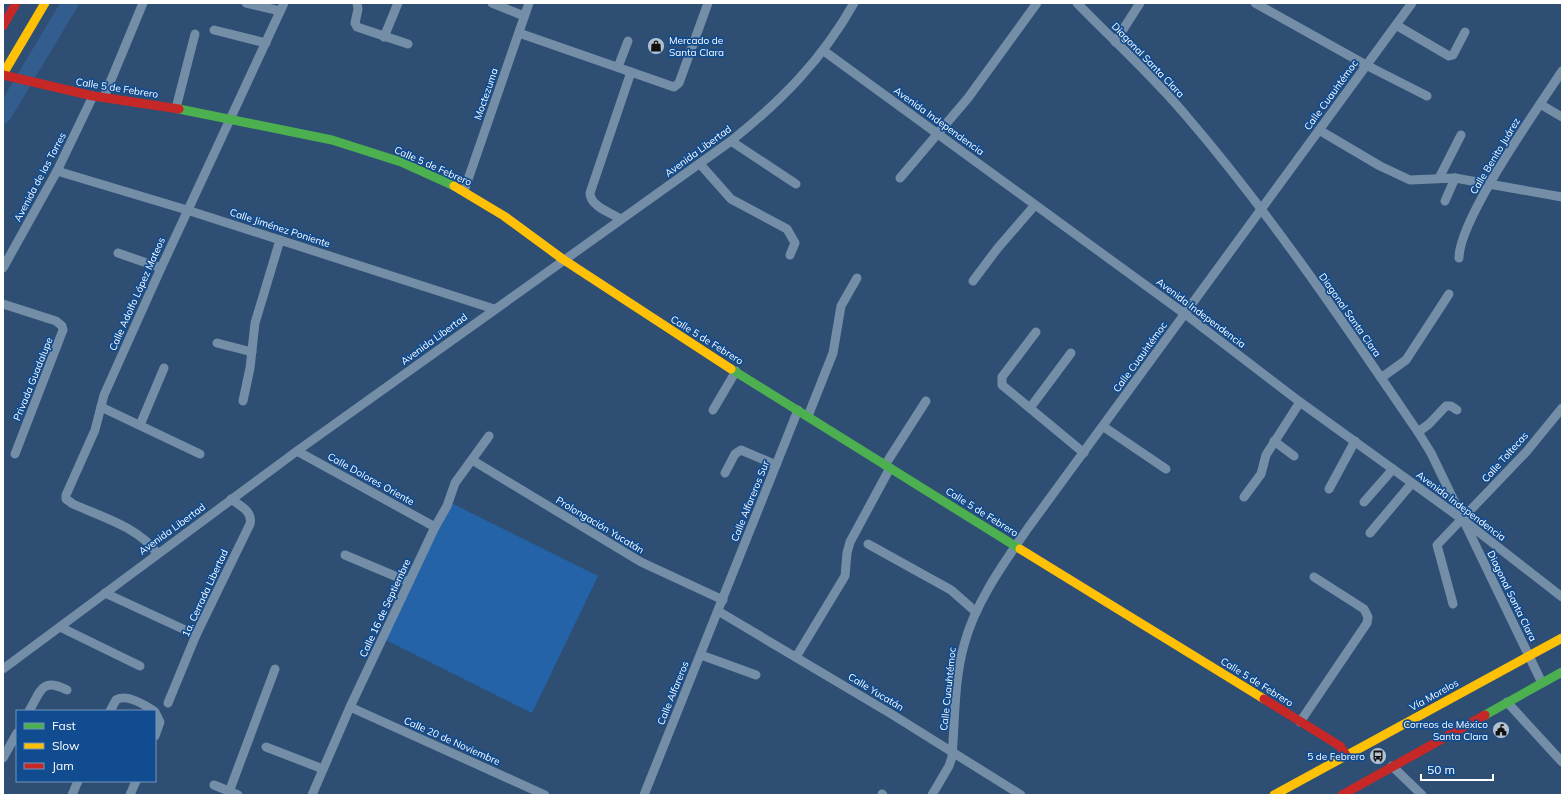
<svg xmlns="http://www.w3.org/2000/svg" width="1565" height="798" font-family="Mulish,sans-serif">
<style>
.green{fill:#2463a8}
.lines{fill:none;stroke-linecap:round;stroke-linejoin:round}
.river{stroke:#335d8e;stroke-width:17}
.street{stroke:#758ea7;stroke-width:9}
.fast{stroke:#4caf50;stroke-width:9}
.slow{stroke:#ffc107;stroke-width:9}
.jam{stroke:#c62828;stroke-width:9}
.labels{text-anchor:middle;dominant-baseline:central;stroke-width:3.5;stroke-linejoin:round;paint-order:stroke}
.poi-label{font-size:10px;fill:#fff;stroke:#114c90;text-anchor:end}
.street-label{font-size:10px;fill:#fff;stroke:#114c90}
</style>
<rect width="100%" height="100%" fill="#2e4e73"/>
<path class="green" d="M449,502l149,74 -66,137 -146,-73z"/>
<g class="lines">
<path class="river" d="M3,115l67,-112"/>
<g class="street">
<path d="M246,3l34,8"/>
<path d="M357,3l1,6 -3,14 2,4 51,17"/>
<path d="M492,3l32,13"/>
<path d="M1077,3c37,38 77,74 111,115 84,98 157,207 230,314l13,21 111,230"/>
<path d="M1255,3l111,62 61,31"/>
<path d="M1396,25l53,31 4,-1 12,-23"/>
<path d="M214,30l52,13"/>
<path d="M519,33l155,54 5,-4 29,-80"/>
<path d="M384,37l14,-34"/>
<path d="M1115,42l25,-39"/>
<path d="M824,51l361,263 115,88 162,117 100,78"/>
<path d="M618,67l10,-26"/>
<path d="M104,97l39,-94"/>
<path d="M1540,104l22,13"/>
<path d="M176,108l19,-74"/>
<path d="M1319,130l61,36 30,14 45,-2 107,19"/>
<path d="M731,141l65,43"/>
<path d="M700,164l31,35 56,30 8,14 -5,12"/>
<path d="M57,171l130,39 307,99"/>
<path d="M900,178l68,-80 69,-95"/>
<path d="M1439,178l22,-43"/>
<path d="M464,191l65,-188"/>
<path d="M1445,201l10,-23"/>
<path d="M621,219c-10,-6 -31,-13 -31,-26l41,-121"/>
<path d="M118,253l43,15"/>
<path d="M1459,258c0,-39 79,-150 103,-187"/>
<path d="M3,268l54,-97 36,-75"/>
<path d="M973,281l24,-32 38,-44"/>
<path d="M3,304l53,17 6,5 1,4 -48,124"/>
<path d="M1036,332l-34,45v8l82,68"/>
<path d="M217,343l35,9"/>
<path d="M1381,378l25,-18 43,-66"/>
<path d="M243,401l7,-33 5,-45 25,-83"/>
<path d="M101,407l99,47"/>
<path d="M1030,408l41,-55"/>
<path d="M713,410l23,-39"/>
<path d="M808,416l25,-63 8,-47 16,-28"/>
<path d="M140,425l24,-57"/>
<path d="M1104,427l62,42"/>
<path d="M1418,432l11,-8 17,-18h5l6,4"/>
<path d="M1274,441l20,15"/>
<path d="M297,451l138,76"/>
<path d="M472,460l169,102 82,38"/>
<path d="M885,465l41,-64"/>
<path d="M725,473l10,-19 6,-4 35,15"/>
<path d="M1329,489l26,-48"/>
<path d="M1244,497l17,-23 5,-19 34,-53"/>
<path d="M1364,502l29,-33"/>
<path d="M1370,533l42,-50"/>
<path d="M868,544l83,46 25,22"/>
<path d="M157,553c-19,-26 -55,-36 -84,-49l-7,-5v-4l29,-65 9,-35 57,-127 123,-265"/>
<path d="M345,555l64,27"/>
<path d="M105,593l91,42"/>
<path d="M1453,604l-16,-59 90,-94 35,-43"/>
<path d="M718,611l175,104 128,80"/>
<path d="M60,627l80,39"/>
<path d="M701,655l55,20"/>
<path d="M796,657l49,-81 2,-23 3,-11 40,-74"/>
<path d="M3,669l294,-218 434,-310c50,-40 91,-81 123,-138"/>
<path d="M1507,702l55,60"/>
<path d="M168,703l28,-68 54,-111c3,-13 -10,-18 -19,-25"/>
<path d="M350,707l195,88"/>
<path d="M29,711c12,-20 12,-34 38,-21"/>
<path d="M110,711l6,-11c10,-7 29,5 38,11"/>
<path d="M155,712l5,10 -5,14"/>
<path d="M1300,722l67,-99 1,-6 -4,-8 -50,-32"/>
<path d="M266,747l57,22"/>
<path d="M3,758l14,-25"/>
<path d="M1392,766l30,29"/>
<path d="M214,785l24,10"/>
<path d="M229,792l46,-123"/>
<path d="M882,794l1,1"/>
<path d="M72,795l6,-14"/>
<path d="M130,795l6,-14"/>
<path d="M312,795l38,-88 85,-180 12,-21 8,-23 34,-47"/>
<path d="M644,795l154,-385"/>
<path d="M932,795l17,-29 3,-9c3,-37 2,-76 12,-112 11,-42 39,-81 64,-117l384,-525"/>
</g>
<g class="fast">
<path d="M179,109l153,31 69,22 53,24"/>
<path d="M731,369l289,180"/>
<path d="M1485,715l77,-43"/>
</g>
<g class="slow">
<path d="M3,74l42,-71"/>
<path d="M454,186l50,30 60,44 167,109"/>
<path d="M1020,549l244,150"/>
<path d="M1274,795l288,-157"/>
</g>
<g class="jam">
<path d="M3,26l13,-23"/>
<path d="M3,75l90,21 86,13"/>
<path d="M1264,699l76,47 6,9"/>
<path d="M1342,795l143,-80"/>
</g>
</g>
<defs>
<g id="shop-disc" transform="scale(0.9)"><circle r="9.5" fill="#b6c1ce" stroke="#114c90"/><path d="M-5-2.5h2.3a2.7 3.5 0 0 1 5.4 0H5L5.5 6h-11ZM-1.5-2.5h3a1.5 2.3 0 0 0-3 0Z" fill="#111"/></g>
<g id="civic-disc" transform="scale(0.9)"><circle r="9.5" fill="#b6c1ce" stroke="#114c90"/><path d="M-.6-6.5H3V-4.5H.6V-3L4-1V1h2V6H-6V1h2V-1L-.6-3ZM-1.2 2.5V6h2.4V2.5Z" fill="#111"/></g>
<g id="bus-disc" transform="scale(0.9)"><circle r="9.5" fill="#b6c1ce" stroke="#114c90"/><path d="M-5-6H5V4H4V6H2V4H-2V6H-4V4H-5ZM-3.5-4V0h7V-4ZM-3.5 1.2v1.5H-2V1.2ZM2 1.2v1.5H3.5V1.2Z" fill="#111"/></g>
</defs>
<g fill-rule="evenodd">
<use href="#shop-disc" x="656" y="46"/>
<use href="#civic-disc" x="1501" y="730"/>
<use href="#bus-disc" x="1378" y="756"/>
</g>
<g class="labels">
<g class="poi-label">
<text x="669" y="40" text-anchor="start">Mercado de<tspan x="669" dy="12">Santa Clara</tspan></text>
<text x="1488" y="724">Correos de México<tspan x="1488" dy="12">Santa Clara</tspan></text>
<text x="1365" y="756">5 de Febrero</text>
</g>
<g class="street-label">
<text transform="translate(1148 60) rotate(46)">Diagonal Santa Clara</text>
<text transform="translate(117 88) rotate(9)">Calle 5 de Febrero</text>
<text transform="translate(486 94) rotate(-71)">Moctezuma</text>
<text transform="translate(1331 95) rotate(-54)">Calle Cuauhtémoc</text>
<text transform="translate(939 121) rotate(36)">Avenida Independencia</text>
<text transform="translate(698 151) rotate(-36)">Avenida Libertad</text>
<text transform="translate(1495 156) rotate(-59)">Calle Benito Juárez</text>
<text transform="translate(433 166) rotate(24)">Calle 5 de Febrero</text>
<text transform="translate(40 177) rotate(-62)">Avenida de las Torres</text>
<text transform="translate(280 228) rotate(18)">Calle Jiménez Poniente</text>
<text transform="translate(137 294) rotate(-66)">Calle Adolfo López Mateos</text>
<text transform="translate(1201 313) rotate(37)">Avenida Independencia</text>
<text transform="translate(1350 315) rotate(55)">Diagonal Santa Clara</text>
<text transform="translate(434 339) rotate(-36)">Avenida Libertad</text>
<text transform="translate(707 340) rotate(32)">Calle 5 de Febrero</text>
<text transform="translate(1140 357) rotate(-54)">Calle Cuauhtémoc</text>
<text transform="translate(33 379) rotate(-68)">Privada Guadalupe</text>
<text transform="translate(1505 457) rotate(-48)">Calle Toltecas</text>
<text transform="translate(371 479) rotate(29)">Calle Dolores Oriente</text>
<text transform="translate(750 501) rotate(-68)">Calle Alfareros Sur</text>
<text transform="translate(1461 506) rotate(37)">Avenida Independencia</text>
<text transform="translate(982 512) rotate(32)">Calle 5 de Febrero</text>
<text transform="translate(600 525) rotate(31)">Prolongación Yucatán</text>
<text transform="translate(172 529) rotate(-36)">Avenida Libertad</text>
<text transform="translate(205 593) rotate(-65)">1a. Cerrada Libertad</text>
<text transform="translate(1512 596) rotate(64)">Diagonal Santa Clara</text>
<text transform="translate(385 608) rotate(-65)">Calle 16 de Septiembre</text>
<text transform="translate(1257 682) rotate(32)">Calle 5 de Febrero</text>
<text transform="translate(948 689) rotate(-84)">Calle Cuauhtémoc</text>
<text transform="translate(876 692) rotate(31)">Calle Yucatán</text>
<text transform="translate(673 693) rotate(-68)">Calle Alfareros</text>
<text transform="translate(1434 695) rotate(-29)">Vía Morelos</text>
<text transform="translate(452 741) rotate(24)">Calle 20 de Noviembre</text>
</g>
</g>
<rect width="1565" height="798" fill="none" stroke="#ffffff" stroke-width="8"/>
<rect x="16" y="710" width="140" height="72" fill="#114c90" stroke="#7094bc"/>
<rect x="24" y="723" width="20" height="6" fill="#4caf50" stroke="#7094bc"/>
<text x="52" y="730" font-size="12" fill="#ffffff">Fast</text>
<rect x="24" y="743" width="20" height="6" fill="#ffc107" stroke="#7094bc"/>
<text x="52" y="750" font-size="12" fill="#ffffff">Slow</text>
<rect x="24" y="763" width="20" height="6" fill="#c62828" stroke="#7094bc"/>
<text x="52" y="770" font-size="12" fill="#ffffff">Jam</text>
<path d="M1421 774v6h72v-6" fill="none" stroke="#ffffff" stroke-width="2"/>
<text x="1427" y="774" font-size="12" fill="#ffffff" stroke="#114c90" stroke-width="3" paint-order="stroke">50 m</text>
</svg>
